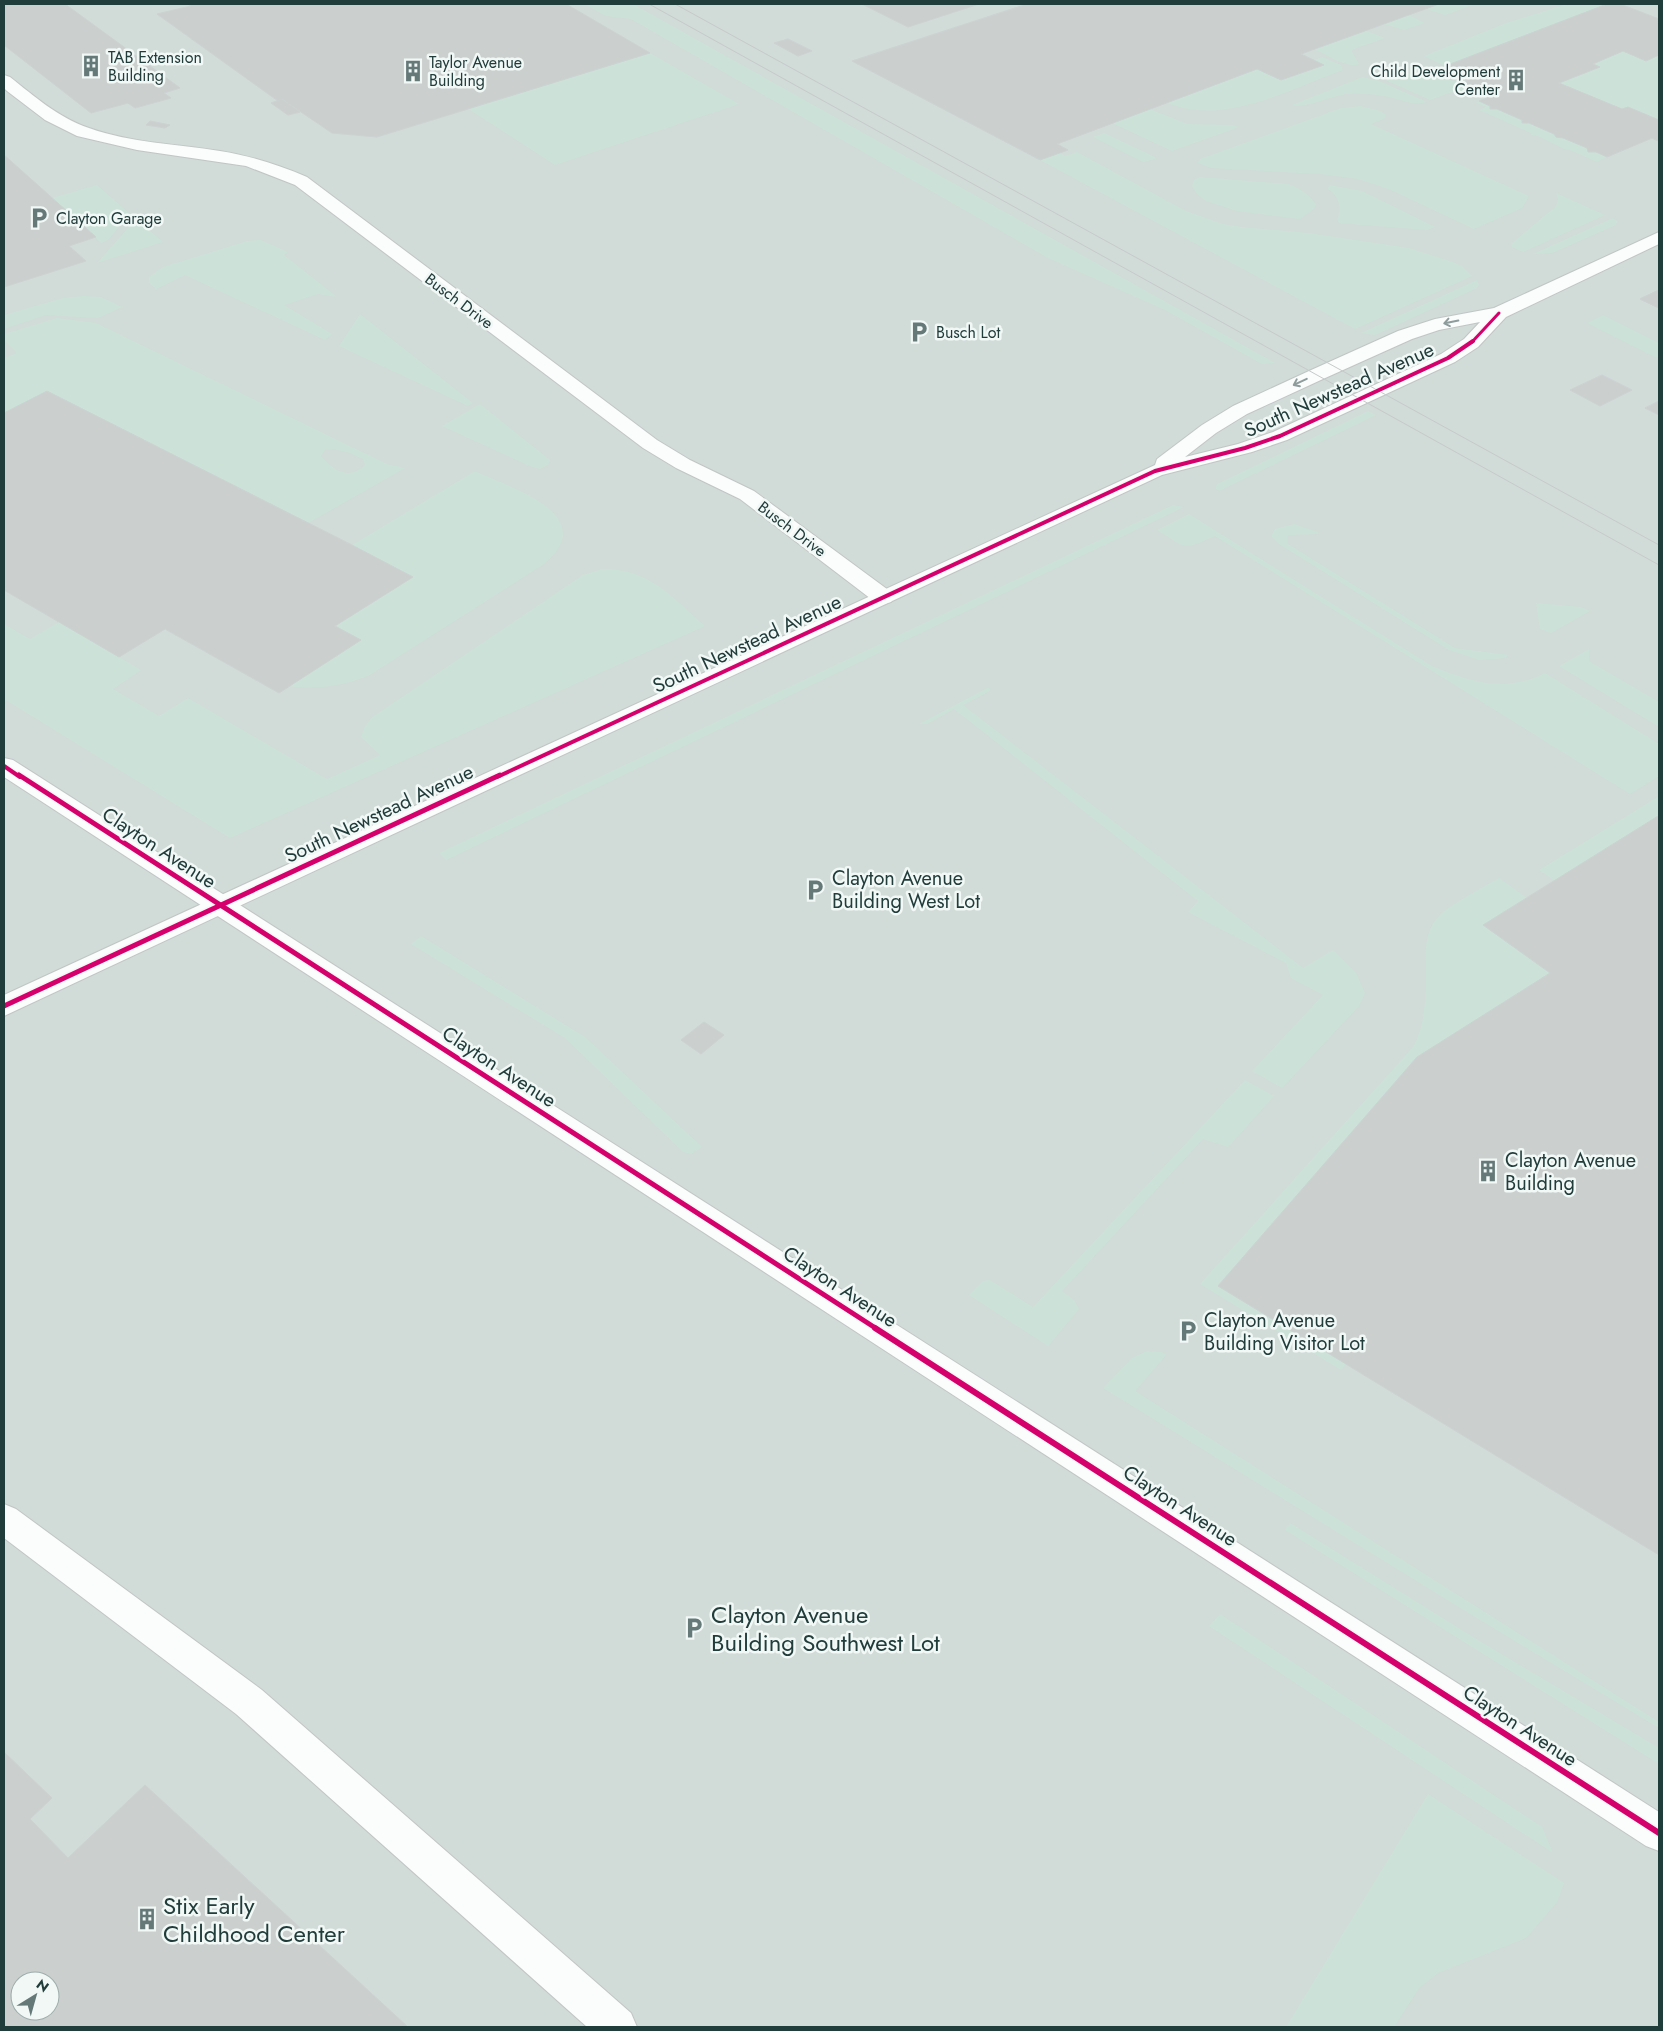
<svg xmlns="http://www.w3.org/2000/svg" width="1663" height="2031" font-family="Jost,sans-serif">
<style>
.built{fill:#d1dbd8;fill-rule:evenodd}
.green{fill:#cce2d8;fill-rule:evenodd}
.building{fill:#cbd0cf;stroke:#ccd2d1;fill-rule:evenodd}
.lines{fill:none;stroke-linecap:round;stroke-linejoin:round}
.service-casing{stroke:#c1c6c5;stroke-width:2}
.minor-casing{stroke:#c1c6c5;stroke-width:2}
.tertiary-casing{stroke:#c1c6c5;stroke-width:2}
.service{fill:#fbfcfc;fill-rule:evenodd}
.minor{fill:#fbfcfc;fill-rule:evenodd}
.tertiary{fill:#fbfcfc;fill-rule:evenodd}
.tram{stroke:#c6caca;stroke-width:1}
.cycleway-far3-casing{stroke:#f1f8f6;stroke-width:5}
.cycleway-far2-casing{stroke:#f1f8f6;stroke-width:6}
.cycleway-far1-casing{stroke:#f1f8f6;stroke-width:8}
.cycleway-casing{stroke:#f1f8f6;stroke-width:9}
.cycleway-far3{stroke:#d6006c;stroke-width:3}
.cycleway-far2{stroke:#d6006c;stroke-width:4}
.cycleway-far1{stroke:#d6006c;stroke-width:5}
.cycleway{stroke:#d6006c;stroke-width:6}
.oneway{stroke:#8e9c9c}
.labels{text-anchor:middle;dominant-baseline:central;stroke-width:5;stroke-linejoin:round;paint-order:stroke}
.far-poi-label{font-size:16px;fill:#213d3b;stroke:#f1f8f6;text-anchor:start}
.far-street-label{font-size:16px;fill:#213d3b;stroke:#f1f8f6}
.street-label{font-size:20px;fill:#213d3b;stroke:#f1f8f6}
.poi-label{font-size:20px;fill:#213d3b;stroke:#f1f8f6;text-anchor:start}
.near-poi-label{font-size:24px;fill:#213d3b;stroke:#f1f8f6;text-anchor:start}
</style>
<rect width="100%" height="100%" fill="#e4e9e8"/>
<path class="built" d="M4,4h1655v2023h-1655zM20,1981h30v30h-30z"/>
<g class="green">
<path d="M584,4h49l642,359 -13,1 -97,-54 -117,-52 -417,-239 -25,-3z"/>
<path d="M1439,4h37l-31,11 -20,-6z"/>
<path d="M1567,4h40l-162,62 -21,-10 82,-33z"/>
<path d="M1409,15l16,8 -21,7 -20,-6z"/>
<path d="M1367,31l18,7 -34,12 8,14c-12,5 -33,-10 -45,-15z"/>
<path d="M1623,51l23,9 13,-5v65l-31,-13 -6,2 -63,-26 40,-16 -6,-3z"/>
<path d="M650,53l89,51 -184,61 -88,-57z"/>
<path d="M1322,57l19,8 2,5c-56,20 -117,56 -176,33l90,-34 24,11 42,-15 -9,-5z"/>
<path d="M1385,70l78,12 17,7 -18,7 -10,-4 -22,8 -49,-22 -5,-6z"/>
<path d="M1362,77l15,3 50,22c-14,4 -24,-2 -38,-5 -13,-3 -28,-4 -42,-3 -13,1 -47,16 -55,11z"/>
<path d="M1479,101l11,5v3h7l25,11 1,3h6l25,11 2,3 7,1 24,10 1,4h8l11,5 -10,5 -27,-12 -6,-1 -26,-13 -7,-1v-2l-52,-23 7,-3 -10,-4z"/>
<path d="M1361,106l19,5 6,4 -1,3 -14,6 158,72 -7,12 -48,21 -83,-39 -33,-11 -37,-5 -110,-6 -13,-5 2,-4 141,-51z"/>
<path d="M1150,109l37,15 46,1 6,2 -67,24 -60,-28z"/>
<path d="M1104,133l51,24v2l-12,3 -50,-25z"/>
<path d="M1077,152l109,59 37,13 19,3 67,6 100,15 44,14 9,4 10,10 -117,53 -315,-169 19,-7 6,3z"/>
<path d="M1200,177l88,7c12,4 20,10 28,20l-2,5 -14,10 -63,-8 -31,-10 -9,-7 -5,-8 2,-6z"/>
<path d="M97,185l33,29 -22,26 -7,3 -49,-45z"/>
<path d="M1330,185l32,6 73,36 -8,3 -88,-7 -2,-3c6,-12 1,-25 -10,-32z"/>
<path d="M1556,193l49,22 -82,37 -11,-5 -1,-3 45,-38 2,-7z"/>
<path d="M1613,218l4,3 -1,4 -64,28 -19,1z"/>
<path d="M136,219l27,23 -66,21z"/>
<path d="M261,240l27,12 -4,3 53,42 -19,-3 -34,11 48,29 -7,6 -140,-65 -29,14 -7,-6v-6l14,-10 84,-26z"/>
<path d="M1477,280l2,5 -2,3 -102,47 -14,-2z"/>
<path d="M83,296l18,1 21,10 -24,11 -52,-3 -42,14v-14l59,-17z"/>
<path d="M360,314l113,89 -5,3 -129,-60z"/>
<path d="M1603,315l56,28v16l-72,-36z"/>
<path d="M57,318l39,5 291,141 18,4 -97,55 -261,-132 -43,22v-55l13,-5 -13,-13v-6zM334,449l16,4 13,6 2,6c-17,16 -32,5 -44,-9l4,-6z"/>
<path d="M480,404l70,56 -2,5 -8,4 -8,-2 -90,-41z"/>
<path d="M1368,411l8,4 -157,76 -4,-3 2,-4z"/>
<path d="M475,471c36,17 127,44 69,93l-176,112c-26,10 -51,14 -79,10l71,-46 -25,-14 78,-49 -61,-32z"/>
<path d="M1173,505l11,2 -738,353 -7,-7z"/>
<path d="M1189,514l243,152c39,16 73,27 113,7l114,71v32l-29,18 -415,-258c-34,14 -26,14 -58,-6z"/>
<path d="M1294,524l24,8 1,2 -32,1 1,9 167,104 53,7 -2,3 -27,2 -30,-10 -170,-106 -8,-8 4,-7z"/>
<path d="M602,569c47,-1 70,28 103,57l-475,212 -226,-139v-75l26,15 29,-17 82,48 -28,19 46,27 29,-18 139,81 53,-24 -19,-18 3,-9 7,-10 212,-143z"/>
<path d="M1536,603l45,4 9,4 -39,22 -11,-4z"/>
<path d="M1589,649v12l70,41v25l-100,-61z"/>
<path d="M989,687l1,4 -27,14 340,263 30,-18 23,23 9,20 -6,13 -77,82 -30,-17 71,-76 -32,-17 -5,-15 -98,-51 10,-11 -244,-192 -27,15h-8z"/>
<path d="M1659,796v20l-104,65 -16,-11z"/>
<path d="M1499,878l28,20 23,75 -133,84 -199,228 128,79 -5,6 -141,-86 213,-237c10,-17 12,-40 13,-59 1,-25 -6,-54 14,-73 11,-11 44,-28 59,-37z"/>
<path d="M421,936l164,101 117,110 -11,7 -8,-2 -118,-114 -154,-94z"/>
<path d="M1245,1080l29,16 -46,51 -25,-8 -141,152 12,9 5,9 -31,37 -79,-51 14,-14 7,-1 43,27z"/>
<path d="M1147,1351l15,1 4,3 -31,36 524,331v6l-197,-119 -359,-221 29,-30z"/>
<path d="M1290,1523l188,117 181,108v16l-374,-234z"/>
<path d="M1220,1614l322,213 11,26 -344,-227z"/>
<path d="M1428,1794l136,89 -7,19 -31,36 -88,35 -19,15 -25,39h-108z"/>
</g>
<g class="building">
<path d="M4,4h61l115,84 -16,5 7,5 -36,10 -7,-5 -37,10 -87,-68z"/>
<path d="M188,4h378l84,49 -273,84 -45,-4 -50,-34 -4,2 -121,-87 34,-8z"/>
<path d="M862,4h117l-71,23z"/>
<path d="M1027,4h412l-138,50 23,11 -43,15 -24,-11 -200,75 11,6 -28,10 -188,-99z"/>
<path d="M1607,4h13l39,15v36l-13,6 -23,-10 -30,13 7,3 -41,16 63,26 6,-2 31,13 -1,21 -6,-3 -45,19 -11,-5h-8l-1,-4 -24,-10 -7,-1 -2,-3 -25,-11h-7v-3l-25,-11h-7v-3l-11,-5 14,-5 -30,-14 10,-4 -28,-12z"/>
<path d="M788,39l24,12 -14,5 -24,-13z"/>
<path d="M282,99l18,13 -12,3 -17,-12z"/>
<path d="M150,121l20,4 -5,3 -19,-3z"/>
<path d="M4,155l92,82 -27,9 17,15 -82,26z"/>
<path d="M1659,290v18l-19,-9z"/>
<path d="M1659,290v18l-19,-9z"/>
<path d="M1602,375l30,15 -32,16 -30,-16z"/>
<path d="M47,391l305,154 61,32 -78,49 26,14 -82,53 -114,-64 -46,28 -115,-67v-177z"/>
<path d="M1659,401v14l-14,-7z"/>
<path d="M1658,816h1v739l-441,-269 199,-229 133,-84 -67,-48z"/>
<path d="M704,1022l20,13 -23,19 -20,-14z"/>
<path d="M4,1752l48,46 -22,21 38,39 77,-73 263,242h-404zM20,1981h30v30h-30z"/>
</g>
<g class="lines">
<g class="service-casing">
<path id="service" d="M4,75l6,2c24,19 49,41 79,51 42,15 88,16 131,23 31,5 59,14 87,26l350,263 33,20 64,31 137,101 3,5 -3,5 -8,2 -8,-2 -135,-103 -64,-31 -33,-20 -348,-263 -49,-19 -109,-16 -60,-14 -32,-16 -38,-29 -3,-3z"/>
</g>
<g class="minor-casing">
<g id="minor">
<path d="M1659,232v12l-153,73 -28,30 -23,15 -168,78 -35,12 -90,23 -1158,541v-21l1151,-530 2,-6 45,-34 31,-19 76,-35 89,-40 37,-12 59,-11zM1480,322l-16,17 -23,15 -168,78 -35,12 -53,13 31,-24 31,-19 76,-35 89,-40 27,-9z"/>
<path d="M4,1504l12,5 246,181 369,323 6,14h-50l-351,-313 -232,-176z"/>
</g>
</g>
<g class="tertiary-casing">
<path id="tertiary" d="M4,758l9,2 1646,1052v39l-13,-5 -1642,-1069z"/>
</g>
<use href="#service" class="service"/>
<use href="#minor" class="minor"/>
<use href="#tertiary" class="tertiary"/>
<g class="tram">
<path d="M649,4l1010,561"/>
<path d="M675,4l984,541"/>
</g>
<g class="cycleway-far3-casing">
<path id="cycleway-far3" d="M1472,342l27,-29"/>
</g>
<g class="cycleway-far2-casing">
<g id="cycleway-far2">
<path d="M4,766l16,11"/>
<path d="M497,777l658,-306 90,-23 35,-12 168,-78 25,-17"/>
</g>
</g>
<g class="cycleway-far1-casing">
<g id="cycleway-far1">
<path d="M19,775l858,554"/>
<path d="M4,1006l496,-231"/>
</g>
</g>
<g class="cycleway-casing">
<path id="cycleway" d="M875,1328l784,505"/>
</g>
<use href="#cycleway-far3" class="cycleway-far3"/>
<use href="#cycleway-far2" class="cycleway-far2"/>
<use href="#cycleway-far1" class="cycleway-far1"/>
<use href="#cycleway" class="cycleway"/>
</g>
<defs><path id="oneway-shaft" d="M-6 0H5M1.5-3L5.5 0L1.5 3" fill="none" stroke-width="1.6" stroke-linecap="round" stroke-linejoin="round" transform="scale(1.25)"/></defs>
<g class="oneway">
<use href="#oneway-shaft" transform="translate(1451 322) rotate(169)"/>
<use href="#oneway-shaft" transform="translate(1300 382) rotate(155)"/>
</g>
<defs>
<g id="building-bare" transform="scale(1.725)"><path d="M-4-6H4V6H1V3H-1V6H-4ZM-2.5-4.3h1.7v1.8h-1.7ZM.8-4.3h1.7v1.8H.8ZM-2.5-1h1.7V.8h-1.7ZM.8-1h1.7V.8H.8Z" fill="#657978" stroke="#f1f8f6" stroke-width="2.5" paint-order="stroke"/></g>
<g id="parking-bare" transform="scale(1.725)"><path d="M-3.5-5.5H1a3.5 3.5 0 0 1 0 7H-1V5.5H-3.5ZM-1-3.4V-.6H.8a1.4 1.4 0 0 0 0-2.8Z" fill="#657978" stroke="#f1f8f6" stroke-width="2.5" paint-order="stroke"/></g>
</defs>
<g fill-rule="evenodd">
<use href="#building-bare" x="91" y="66"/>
<use href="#building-bare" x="413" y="71"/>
<use href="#building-bare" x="1516" y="80"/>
<use href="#parking-bare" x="39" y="218"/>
<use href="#parking-bare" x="919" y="332"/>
<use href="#parking-bare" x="815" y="890"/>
<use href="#building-bare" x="1488" y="1171"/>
<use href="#parking-bare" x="1188" y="1331"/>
<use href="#parking-bare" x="694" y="1628"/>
<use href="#building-bare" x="147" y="1919"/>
</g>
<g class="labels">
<g class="far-poi-label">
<text x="108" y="57">TAB Extension<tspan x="108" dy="18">Building</tspan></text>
<text x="429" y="62">Taylor Avenue<tspan x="429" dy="18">Building</tspan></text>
<text x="1500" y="71" text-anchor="end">Child Development<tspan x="1500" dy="18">Center</tspan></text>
<text x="56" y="218">Clayton Garage</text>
<text x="936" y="332">Busch Lot</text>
</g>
<g class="far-street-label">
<text transform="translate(459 301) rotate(37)">Busch Drive</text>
<text transform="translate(792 529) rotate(37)">Busch Drive</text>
</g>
<g class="street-label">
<text transform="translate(1339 390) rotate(-24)">South Newstead Avenue</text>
<text transform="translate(747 644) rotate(-25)">South Newstead Avenue</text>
<text transform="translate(379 814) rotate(-25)">South Newstead Avenue</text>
<text transform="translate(159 848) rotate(33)">Clayton Avenue</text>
<text transform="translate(499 1067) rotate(33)">Clayton Avenue</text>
<text transform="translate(840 1287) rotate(33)">Clayton Avenue</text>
<text transform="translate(1180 1506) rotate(33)">Clayton Avenue</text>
<text transform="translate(1520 1726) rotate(33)">Clayton Avenue</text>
</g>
<g class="poi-label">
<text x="832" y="878">Clayton Avenue<tspan x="832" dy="23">Building West Lot</tspan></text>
<text x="1505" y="1160">Clayton Avenue<tspan x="1505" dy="23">Building</tspan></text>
<text x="1204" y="1320">Clayton Avenue<tspan x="1204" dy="23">Building Visitor Lot</tspan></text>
</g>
<g class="near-poi-label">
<text x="711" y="1614">Clayton Avenue<tspan x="711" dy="28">Building Southwest Lot</tspan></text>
<text x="163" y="1905">Stix Early<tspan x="163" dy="28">Childhood Center</tspan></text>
</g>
</g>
<rect width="1663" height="2031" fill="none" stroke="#213d3b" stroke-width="10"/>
<g transform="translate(35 1996) rotate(37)"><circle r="24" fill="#f1f8f6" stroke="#9eadab"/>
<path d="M0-4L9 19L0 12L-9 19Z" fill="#657978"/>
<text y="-8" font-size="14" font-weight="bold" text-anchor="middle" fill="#213d3b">N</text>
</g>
</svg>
